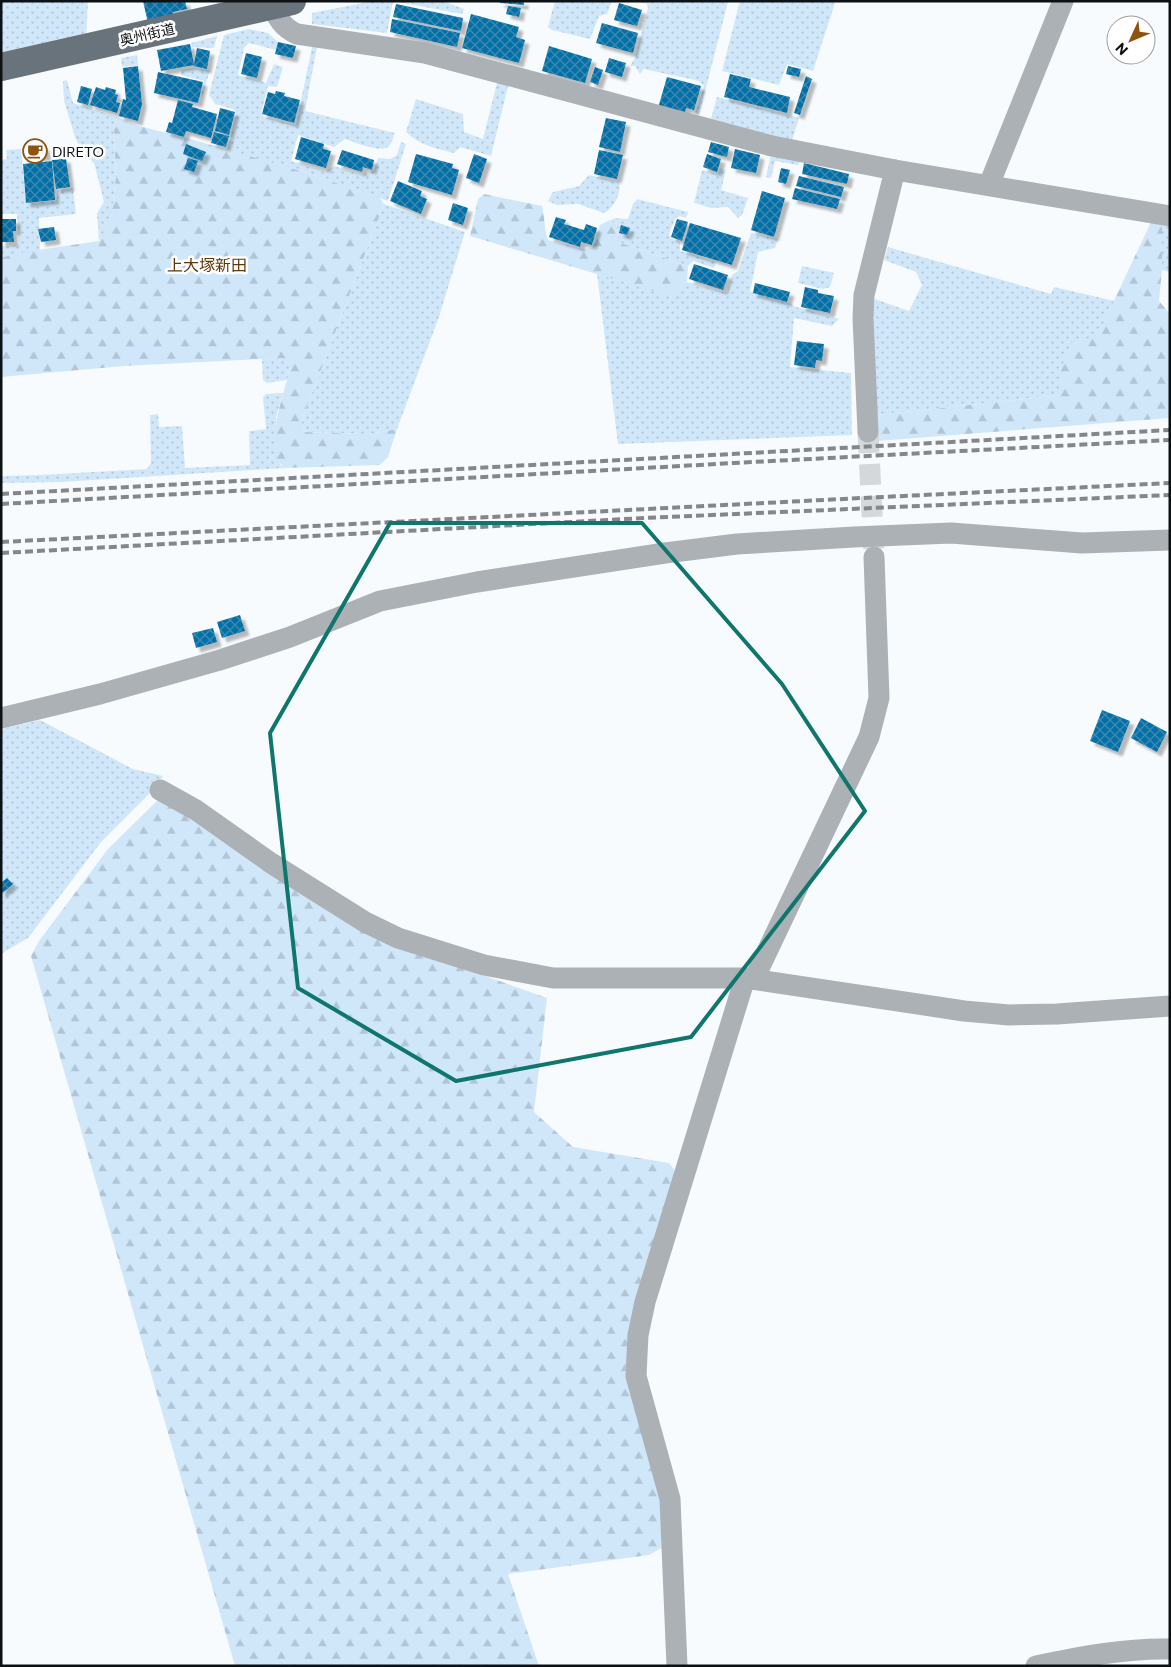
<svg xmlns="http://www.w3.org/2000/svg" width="1171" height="1667" font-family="Commissioner,'Noto Sans JP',sans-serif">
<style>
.grass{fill:url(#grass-dots)}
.forest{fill:url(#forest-firs)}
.building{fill:url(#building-cross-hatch);filter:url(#shadow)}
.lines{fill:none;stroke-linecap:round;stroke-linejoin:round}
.minor-tunnel{stroke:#d5d8da;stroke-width:21;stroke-dasharray:21 11;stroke-linecap:butt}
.minor{stroke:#abb1b5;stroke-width:21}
.major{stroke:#69737c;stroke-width:28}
.rail{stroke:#838789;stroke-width:4;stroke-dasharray:8 4;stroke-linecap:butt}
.marked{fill:none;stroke:#0f766e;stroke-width:4;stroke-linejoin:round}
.labels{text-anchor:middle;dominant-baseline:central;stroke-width:5;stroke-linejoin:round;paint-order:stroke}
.street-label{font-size:14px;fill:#0c1114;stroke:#fff}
.poi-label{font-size:14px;fill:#0c1114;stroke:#fff;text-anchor:start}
.quarter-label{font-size:16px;fill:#60380b;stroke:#fff}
</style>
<defs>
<pattern id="grass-dots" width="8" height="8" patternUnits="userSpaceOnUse" patternTransform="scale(1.25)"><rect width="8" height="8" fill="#d0e7f9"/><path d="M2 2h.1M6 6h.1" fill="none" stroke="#b1c5d5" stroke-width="1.8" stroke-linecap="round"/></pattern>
<pattern id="forest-firs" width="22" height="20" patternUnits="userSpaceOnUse" patternTransform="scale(1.25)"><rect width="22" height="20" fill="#d0e7f9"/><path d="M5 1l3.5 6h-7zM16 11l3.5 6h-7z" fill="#b1c5d5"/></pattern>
<pattern id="building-cross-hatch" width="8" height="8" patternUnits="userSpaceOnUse" patternTransform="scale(1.25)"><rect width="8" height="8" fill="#056fa8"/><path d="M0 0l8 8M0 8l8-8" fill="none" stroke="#4389ae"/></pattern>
<filter id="shadow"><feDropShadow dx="4.5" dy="4.5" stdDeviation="1" flood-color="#0004"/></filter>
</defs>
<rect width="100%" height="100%" fill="#f8fbfd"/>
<g class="grass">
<path d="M1,1h87l-2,39 -85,20z"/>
<path d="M373,1h70l21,8 -2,5 -69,-13 -6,32 -75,-9v-11z"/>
<path d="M555,1h57l-5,13 -8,2 -9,23 -38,-9 -4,-3z"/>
<path d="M635,1l93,1 -29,113 -4,-1 9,-28 -5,-5 -55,-12 -4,5 -5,-8h-5l5,-8 13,-50 -1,-4z"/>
<path d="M740,1h90l5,2 -22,68 -26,-7 -8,21 -57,-14z"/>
<path d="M249,29l19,4 10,9 -2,8 -27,-7 -5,5 -6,27 28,8 8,-19 9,3 -6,20 -9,-1 -7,27 3,4 32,8 16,-78h5l-12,64 90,22c-2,4 -3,11 -7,14 -8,6 -34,-5 -43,-8l-11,8 -36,-12 -7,26 35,10 8,-5 28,9 12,-5 4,-12 12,1 7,-4 4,-13 5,2 -18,57 -84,-29 -77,-21 9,-38 -3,-4 -18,-5 -6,-9 15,-60z"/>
<path d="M217,36l-3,12 -22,-1 -1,-4z"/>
<path d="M137,55l1,10 -16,2 -1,-9z"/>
<path d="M194,68l16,2 -8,27 -1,-1 3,-15 -23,-6 1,-5z"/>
<path d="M498,79l11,3 -18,74 -31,-9 -6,6c-17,-4 -35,-8 -48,-21l10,-33 47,15 1,18 19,7z"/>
<path d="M67,80l6,23 44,14 -3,12 2,47 -5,44 -12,21 -2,-28 7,-11 -10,-39 -11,-10 -8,-16 -11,-36 -1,-20z"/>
<path d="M717,97l82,21 -7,23 -81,-22z"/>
<path d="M21,149l5,54 29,-2 2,-2v-9l16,-2 3,26 -37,4 1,32 -39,8v-12l18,-1 -2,-31h-16v-54l6,-1 -1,-9z"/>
<path d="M771,154l30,6 -3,5 -23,-4 -4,17 -5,-1z"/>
<path d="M720,168l6,2 -5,20 27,8 -6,17 -4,3 -10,-11 -17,1 -17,-5 8,-33 16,4z"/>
<path d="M589,175l30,7c3,11 -5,26 -15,31l-26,-9 -21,1 -9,-4 5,-9 26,-6z"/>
<path d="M637,199l51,13 -2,6 -7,-2 -4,3 -6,15 2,4 9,4v9l36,11 -2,6 -21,-7 -5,5 -70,-24 -1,-18 -9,-3 8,-3 12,1 5,-15z"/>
<path d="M384,204l81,28 -26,85 -42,112 -27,5 -65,-2 -4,-10z"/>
<path d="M1162,224l8,1v47l-8,-2z"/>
<path d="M751,233l27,6 -3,9 -17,4 -8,40 42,12 1,2 46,13 -7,7 -38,-8 -4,49 61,6 1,62 -234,9 -21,-170 73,21 17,-13 40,11 5,-18 6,-4z"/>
<path d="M888,247l163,47 3,-7 61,14 -18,36 -36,31v27l-184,20 -7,-101 5,-15 34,12 13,-26 -6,-13 -32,-12z"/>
<path d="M802,266l32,7 -4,14 -7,2 -25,-6z"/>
<path d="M283,358l8,9 -4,13 -20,3 -4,-3 -1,-21z"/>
<path d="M283,393l-7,24 4,48 5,3 -224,14 -60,1v-7l39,-1 107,-6 4,-6 -1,-48 8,-1 1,13 23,-1 3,42 65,-3 -1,-34 17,-2 -3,-32 3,-3z"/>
<path d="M40,720l93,49 30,7 -9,13 -53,53 -73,96 -27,16v-225z"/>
</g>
<g class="forest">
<path d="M117,117l22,9 48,12 117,34 76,26 4,6 -83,218 4,10 65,2 27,-5 -9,28 -8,8 -95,3c-24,-15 0,-79 6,-101l-8,-9 -159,8 -123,11v-119l17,-5 81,-12 12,-22 5,-43 -2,-47z"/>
<path d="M484,194l58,12c3,12 2,23 6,34l34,9 10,-1 8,-23 8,-4 9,3 1,18 70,24 -1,16 -17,14 -200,-60 8,-37z"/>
<path d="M1151,222l11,2v46l-3,31 11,13v104l-293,23v-26l184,-20v-27l12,-27 24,-4z"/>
<path d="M161,797l237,148 149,53 -13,114 39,35 96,16 13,16 -44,156 34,207 -23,13 -141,19 31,92h-304l-204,-710 8,-15 69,-92z"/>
</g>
<g class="building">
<path d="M143,1h42l2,8 -14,3 1,4 -26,7z"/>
<path d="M500,1h24v4l-24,-2z"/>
<path d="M619,3l23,7 -5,16 -23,-6z"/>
<path d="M396,4l67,14 -2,13 -68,-14z"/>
<path d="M508,6l13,2 -2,9 -13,-3z"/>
<path d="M471,14l48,13 -3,10 9,3 -6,23 -57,-15z"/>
<path d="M392,19l68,14 -3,14 -67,-15z"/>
<path d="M602,23l36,10 -5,20 -37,-10z"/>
<path d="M278,42l18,4 -3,12 -18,-4z"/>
<path d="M190,44l4,20 3,-16 13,3 -3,18 -14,-3 1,-1 -33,6 -4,-21z"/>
<path d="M549,46l43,13 -7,24 -43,-12z"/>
<path d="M246,53l16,4 -5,21 -16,-4z"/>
<path d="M609,58l17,5 -4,14 -17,-5z"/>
<path d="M138,66l4,38 -4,17 -19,-5 4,-17 3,1 -3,-32z"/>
<path d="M788,66l13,3 -2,8 -13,-3z"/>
<path d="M595,67l8,3 -5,15 -8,-3z"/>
<path d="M158,72l45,10 -5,21 -44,-10z"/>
<path d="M730,74l21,5 -2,8 41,10 -3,16 -63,-16z"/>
<path d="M806,76l6,3 -12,36 -6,-2z"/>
<path d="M667,77l34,9 -7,24 -8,-2 -2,8 -26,-8z"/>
<path d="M81,86l11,3 -4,16 -11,-3z"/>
<path d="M96,87l9,3 1,-3 10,3 -1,4 3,1 -2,7 4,1 -3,10 -27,-8z"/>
<path d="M276,91l9,2 -1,3 16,4 -6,23 -32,-9 6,-22 7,2z"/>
<path d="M178,100l15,4 -1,3 25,7 -6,24 -25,-7 -2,6 -18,-5 3,-10 3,1z"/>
<path d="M220,108l15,4 -6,23 -14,-4z"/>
<path d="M606,118l20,4 -6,30 -21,-5z"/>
<path d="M214,132l15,4 -3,11 -15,-4z"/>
<path d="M301,137l23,7 -1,5 8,2 -5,17 -31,-9z"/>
<path d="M711,142l18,5 -2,10 -19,-5z"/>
<path d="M186,144l20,8 -4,9 -19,-7z"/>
<path d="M45,146l2,10 -23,2 -1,-10z"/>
<path d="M735,149l25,6 -4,18 -25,-5z"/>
<path d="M342,150l32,10 -2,10 -9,-3 -1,5 -25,-8z"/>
<path d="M599,150l24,5 -6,24 -23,-5z"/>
<path d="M416,154l37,10 -1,4 7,2 -7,25 -44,-13z"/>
<path d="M474,154l13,5 -8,24 -13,-5z"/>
<path d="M707,154l14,5 -4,13 -14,-5z"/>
<path d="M66,158l4,29 -14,2 -4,-29z"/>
<path d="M188,158l10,3 -4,11 -10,-3z"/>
<path d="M52,161l3,39 -29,3 -3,-39z"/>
<path d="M804,163l45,11 -2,10 -45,-10z"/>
<path d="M781,168l9,2 -4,14 -8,-2z"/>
<path d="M799,176l45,11 -3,10 -45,-11z"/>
<path d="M398,181l24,10 -2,5 7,3 -6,15 -31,-13z"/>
<path d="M795,188l45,11 -3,10 -45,-10z"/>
<path d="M762,191l23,7 -11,39 -23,-7z"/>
<path d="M453,203l15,5 -5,17 -15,-5z"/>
<path d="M556,217l10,3 -2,4 20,6 2,-6 11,4 -5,17 -11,-3 -1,5 -31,-10z"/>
<path d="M1,219h15v12h-3l1,11h-13z"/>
<path d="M677,219l11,3 -6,19 -11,-4z"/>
<path d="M690,223l51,15 -9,27 -50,-15z"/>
<path d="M621,225l9,3 -3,7 -8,-2z"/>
<path d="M54,227l2,13 -15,2 -3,-13z"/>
<path d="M694,264l34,11 -5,15 -34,-11z"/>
<path d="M755,283l35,9 -3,10 -34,-9z"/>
<path d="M805,287l13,3v3l16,3 -4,17 -29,-6z"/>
<path d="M797,341l27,3 -2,17 -6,-1 -1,8 -21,-3z"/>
<path d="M240,615l5,16 -23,7 -5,-16z"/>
<path d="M213,628l4,14 -21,6 -4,-15z"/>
<path d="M1102,710l28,11 -12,31 -28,-11z"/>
<path d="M1141,718l26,14 -10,20 -26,-14z"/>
<path d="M7,878l6,6 -12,10v-11z"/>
</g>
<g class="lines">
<path class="minor-tunnel" d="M868,432l6,122"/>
<g class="minor">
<path d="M272,1c3,15 11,27 25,33l128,19 347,93 123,24 275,46"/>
<path d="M989,185l74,-184"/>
<path d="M868,432l-5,-114 1,-23 31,-125"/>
<path d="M1,718l99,-24 120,-34 70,-23 90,-36 97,-19 188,-29 72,-9 117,-7 97,-4 131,10 88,-3"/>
<path d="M160,790l36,20 75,53 94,59 33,16 86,27 69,13h192l219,33 45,4 48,-1 113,-8"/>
<path d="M754,979l115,-242 10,-39 -5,-141"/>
<path d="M677,1666l-7,-167 -34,-123 2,-41 7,-33 100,-324"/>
<path d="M1036,1666c44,-9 89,-18 134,-17"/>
</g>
<path class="major" d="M1,67l291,-66"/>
<g class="rail">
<path d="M1,494l1169,-64"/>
<path d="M1,504l733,-41 436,-23"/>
<path d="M1,542l861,-44 308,-15"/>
<path d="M1,553l643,-35 526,-23"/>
</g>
</g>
<path class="marked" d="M390,523h252l140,161 83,127 -174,226 -235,44 -158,-93 -28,-255z"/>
<defs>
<g id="cafe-ring" transform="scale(1.25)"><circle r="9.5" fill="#fff" stroke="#8d530f" stroke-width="1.5"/><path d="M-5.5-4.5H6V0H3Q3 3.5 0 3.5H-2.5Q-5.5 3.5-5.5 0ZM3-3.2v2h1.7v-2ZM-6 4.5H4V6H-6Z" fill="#8d530f"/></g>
</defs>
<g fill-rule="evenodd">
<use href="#cafe-ring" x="35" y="151"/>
</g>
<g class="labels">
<g class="street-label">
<text transform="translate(147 34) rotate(-13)">奥州街道</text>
</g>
<g class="poi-label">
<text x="52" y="151">DIRETO</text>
</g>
<g class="quarter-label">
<text x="207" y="264">上大塚新田</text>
</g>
</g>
<rect width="1171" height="1667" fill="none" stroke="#0c1114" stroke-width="5"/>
<g transform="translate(1131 40) rotate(226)"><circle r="24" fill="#ffffff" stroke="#9ea0a1"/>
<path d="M0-4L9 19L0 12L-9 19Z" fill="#8d530f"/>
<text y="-8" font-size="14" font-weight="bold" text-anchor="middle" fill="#0c1114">N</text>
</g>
</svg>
